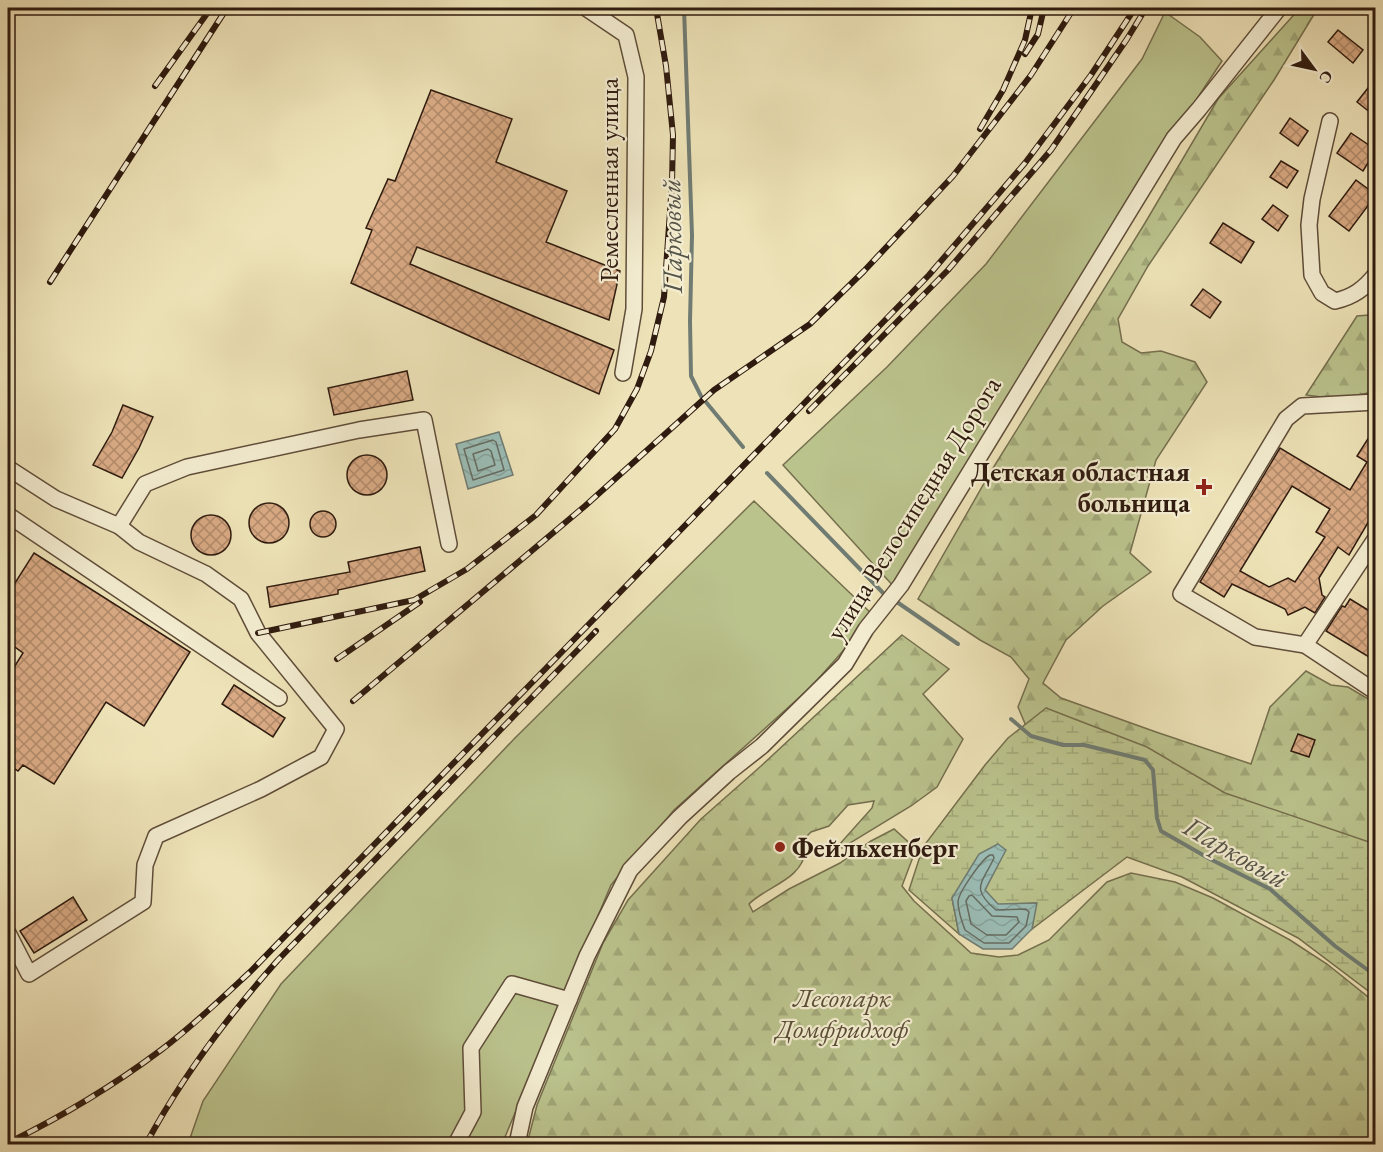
<svg xmlns="http://www.w3.org/2000/svg" width="1383" height="1152" font-family="'EB Garamond',serif">
<style>
.forest{fill:url(#forest-firs);stroke:#756f4e;stroke-width:1.5}
.wetland{fill:url(#wetland-marsh);stroke:#756f4e;stroke-width:1.5}
.garden{fill:#bbc38d;stroke:#756f4e;stroke-width:1.5}
.water{fill:url(#water-waves);stroke:#707c73;stroke-width:1.5}
.lines{fill:none;stroke-linecap:round;stroke-linejoin:round}
.shore{stroke:#656c62;stroke-width:1.5}
.stream{stroke:#707c73;stroke-width:4}
.building{fill:url(#building-cross-hatch);stroke:#2f1b0f;stroke-width:1.5;fill-rule:evenodd}
.minor-casing{stroke:#5f4d39;stroke-width:18}
.minor{stroke:#f4edd1;stroke-width:15}
.rail-casing{stroke:#2f1b0f;stroke-width:6}
.rail{stroke:#f4edd1;stroke-width:4;stroke-dasharray:11;stroke-linecap:butt}
.poi-dot{fill:#8f2418;stroke:#f4edd1;stroke-width:2}
.labels{text-anchor:middle;dominant-baseline:central;stroke-width:4.5;stroke-linejoin:round;paint-order:stroke}
.street-label{font-size:27px;fill:#2f1b0f;stroke:#f4edd1}
.poi-label{font-size:27px;font-weight:bold;fill:#2f1b0f;stroke:#f4edd1;text-anchor:end}
.park-label{font-size:27px;font-style:italic;fill:#594d35;stroke:#f4edd1}
.water-label{font-size:28px;font-style:italic;fill:#555449;stroke:#f4edd1}
</style>
<defs>
<pattern id="forest-firs" width="22" height="20" patternUnits="userSpaceOnUse" patternTransform="scale(1.5)"><rect width="22" height="20" fill="#bbc38d"/><path d="M5 1l3.5 6h-7zM16 11l3.5 6h-7z" fill="#a1a778"/></pattern>
<pattern id="wetland-marsh" width="20" height="14" patternUnits="userSpaceOnUse" patternTransform="scale(1.5)"><rect width="20" height="14" fill="#bbc38d"/><path d="M1 5h8M5 5V1M11 12h8M15 12V8" fill="none" stroke="#a1a778"/></pattern>
<pattern id="water-waves" width="16" height="10" patternUnits="userSpaceOnUse" patternTransform="scale(1.5)"><rect width="16" height="10" fill="#9bbdb6"/><path d="M0 5q4-4 8 0t8 0" fill="none" stroke="#86a29b"/></pattern>
<pattern id="building-cross-hatch" width="8" height="8" patternUnits="userSpaceOnUse" patternTransform="scale(1.5)"><rect width="8" height="8" fill="#d9aa84"/><path d="M0 0l8 8M0 8l8-8" fill="none" stroke="#b08a6a"/></pattern>
</defs>
<rect width="100%" height="100%" fill="#eee3b8"/>
<filter id="stains"><feTurbulence type="fractalNoise" baseFrequency=".00333" numOctaves="4"/><feColorMatrix values="0 0 0 0 .2 0 0 0 0 .09 0 0 0 0 .02 0 0 0 .5 -.17"/></filter>
<radialGradient id="worn" r=".72"><stop offset=".6" stop-color="#630" stop-opacity="0"/><stop offset="1" stop-color="#630" stop-opacity=".3"/></radialGradient>
<g class="forest">
<path d="M1300,8h18l-44,72 -126,186 -30,53 4,23 19,11 20,-2 34,11 12,20 -51,78 -26,93 21,19 -48,34 -37,34 -23,43 18,15 95,34 95,32 19,-57 36,-36 25,14 17,2 27,16v253l-320,-161 -37,-88 11,-28 -18,-22 -31,-17 -62,-41 72,-126 155,-250 73,-124z"/>
<path d="M1369,315l6,7v71l-2,-1 -36,7 -31,-4 51,-79z"/>
<path d="M902,635l47,34 -26,25 40,45 -26,48 -26,19 -69,42 -4,-2 34,-38 2,-7 -26,4 -19,21 -18,6 -4,4c-1,5 0,9 -1,14 -5,31 -38,35 -57,54l4,8 36,-23 51,-26 31,-22 23,-12 22,20 -14,37 12,15 57,52 28,4 19,-2 31,-15 58,-58 24,-9 44,9 38,16 77,42 37,24 40,32 8,4v144h-848l10,-39 66,-162 25,-43 73,-81 60,-53z"/>
</g>
<path class="wetland" d="M1046,708l101,39 78,46 150,51v152l-77,-58 -116,-61 -55,-20 -95,72 4,-26 -38,2 -13,-15 20,-40 -53,48 7,36 -50,-44 14,-43 62,-82 23,-27z"/>
<g class="garden">
<path d="M1165,12l35,25 22,24 -89,134 -237,394 -113,-124 104,-98 99,-103 156,-205z"/>
<path d="M754,501l120,115 -63,71 -137,123 -63,75 -109,259h-314l15,-43 78,-117 233,-245z"/>
</g>
<g class="water">
<path d="M499,432l14,43 -45,14 -12,-45z"/>
<path d="M998,844l8,6 -21,40 13,14 39,-1 -5,26 -20,20h-29l-24,-15 -7,-36 27,-44z"/>
</g>
<g class="lines">
<g class="shore">
<path d="M493,440l3,2 8,28 -31,10 -9,-31z"/>
<path d="M488,449l3,2 4,14 -17,6 -5,-17z"/>
<path d="M990,855h3l1,3c-12,26 -24,30 2,52l30,-1 3,3 -3,14 -17,17h-25l-19,-13c-3,-8 -7,-19 -7,-28 0,-9 24,-43 32,-47z"/>
<path d="M972,895l20,21 25,1 2,5 -13,13h-19l-16,-11 -5,-23 3,-5z"/>
</g>
<g class="stream">
<path d="M684,8l8,227 -2,86 1,55 10,20 42,51"/>
<path d="M767,473l120,124"/>
<path d="M894,600l64,44"/>
<path d="M1011,719l20,17 32,9h21l61,15 8,10 4,48 4,13 49,28 60,30 65,57 41,30"/>
</g>
</g>
<g class="building">
<path d="M1338,30l25,20 -10,13 -25,-21z"/>
<path d="M1376,78v39l-19,-15z"/>
<path d="M431,90l81,29 -16,43 71,29 -21,51 74,29 -11,49 -192,-73 -7,17 204,86 -15,44 -248,-111 21,-53 -6,-2 22,-49 7,2z"/>
<path d="M1290,118l18,13 -10,15 -18,-13z"/>
<path d="M1351,133l25,17 -13,21 -26,-18z"/>
<path d="M1281,161l17,10 -11,17 -17,-11z"/>
<path d="M1356,180l20,15 -27,36 -20,-15z"/>
<path d="M1273,205l15,11 -10,15 -16,-12z"/>
<path d="M1223,223l31,19 -13,21 -31,-20z"/>
<path d="M1203,289l18,13 -11,16 -19,-13z"/>
<path d="M407,371l6,29 -79,15 -6,-27z"/>
<path d="M123,405l30,12 -14,31 -17,30 -29,-13 19,-33z"/>
<path d="M1376,426v83l-27,46 -11,-8 -19,31 3,17 3,2 -10,16 -10,-6 -17,8 -3,-6 -53,-25 -8,13 -24,-15 80,-134 70,42 17,-28 -10,-6zM1292,486l38,23 -14,23 9,5 -30,45 -7,-4 -19,9 -29,-16z"/>
<circle cx="367" cy="475" r="20"/>
<circle cx="269" cy="523" r="20"/>
<circle cx="323" cy="524" r="13"/>
<circle cx="211" cy="535" r="20"/>
<path d="M420,547l5,24 -87,19v4l-68,13 -3,-20 83,-15 -2,-10z"/>
<path d="M34,553l156,99 -46,74 -38,-24 -52,82 -31,-19 -5,6 -10,-7v-87l15,-24 -15,-11v-48z"/>
<path d="M1350,599l26,16v32l-7,10 -43,-26 16,-25 3,1z"/>
<path d="M234,685l51,33 -12,19 -51,-33z"/>
<path d="M1298,734l17,6 -6,17 -18,-6z"/>
<path d="M73,897l14,23 -53,33 -14,-22z"/>
</g>
<g class="lines">
<g class="minor-casing">
<g id="minor">
<path d="M586,8l40,27 10,42 -2,232 -11,64"/>
<path d="M1330,121l-18,78 -3,26 3,50 10,18 13,8c18,-4 29,-12 41,-27"/>
<path d="M1376,402l-74,4 -16,13 -105,175 74,43 50,8 71,47"/>
<path d="M8,468l48,31 63,27 20,16 67,32 35,25 17,34 78,96 -15,28 -60,32 -105,47 -11,29 -2,37 -114,72 -21,-41"/>
<path d="M8,515l271,183"/>
<path d="M119,526l26,-42 42,-17 172,-37 65,-10 25,124"/>
<path d="M1305,645l71,-107"/>
<path d="M456,1144l17,-32 -2,-64 41,-64 57,16"/>
<path d="M517,1144l8,-37 62,-151 43,-86 50,-53 49,-45 33,-26 83,-82 21,-35 35,-44 273,-447 25,-29 80,-101"/>
</g>
</g>
<use href="#minor" class="minor"/>
<g class="rail-casing">
<g id="rail">
<path d="M1025,54l13,-20 6,-26"/>
<path d="M155,86l56,-78"/>
<path d="M980,129l23,-39 22,-50 7,-32"/>
<path d="M50,282l177,-274"/>
<path d="M809,411l139,-141 103,-120 76,-111 19,-31"/>
<path d="M258,633l156,-33 53,-31 69,-54 79,-86 22,-40 14,-38 13,-54 8,-114 1,-48 -7,-69 -10,-58"/>
<path d="M337,659l83,-57"/>
<path d="M353,701l232,-195 129,-116 96,-66 54,-53 89,-95 78,-101 43,-67"/>
<path d="M8,1143c53,-26 105,-57 153,-93 32,-24 61,-52 90,-79l678,-696 96,-112 66,-88 44,-67"/>
<path d="M146,1144c36,-67 81,-127 132,-184l318,-329"/>
</g>
</g>
<use href="#rail" class="rail"/>
</g>
<g class="poi-dot">
<path d="M1201 478h6v6h6v6h-6v6h-6v-6h-6v-6h6z"/>
<circle cx="780" cy="847" r="6"/>
</g>
<g class="labels">
<g class="street-label">
<text transform="translate(608 180) rotate(-90)">Ремесленная улица</text>
<text transform="translate(913 508) rotate(-58)">улица Велосипедная Дорога</text>
</g>
<g class="poi-label">
<text x="1190" y="471">Детская областная<tspan x="1190" dy="31">больница</tspan></text>
<text x="792" y="847" text-anchor="start">Фейльхенберг</text>
</g>
<g class="park-label">
<text x="842" y="997">Лесопарк<tspan x="842" dy="31">Домфридхоф</tspan></text>
</g>
<g class="water-label">
<text transform="translate(671 236) rotate(-91)">Парковый</text>
<text transform="translate(1236 852) rotate(30)">Парковый</text>
</g>
</g>
<rect width="1383" height="1152" fill="none" stroke="#eee3b8" stroke-width="30"/>
<rect x="9" y="9" width="1365" height="1134" fill="none" stroke="#2f1b0f" stroke-width="3"/>
<rect x="15" y="15" width="1353" height="1122" fill="none" stroke="#2f1b0f" stroke-width="1.5"/>
<g transform="translate(1314 69) rotate(123)" stroke="#f4edd1" stroke-width="4.5" paint-order="stroke">
<path d="M0-4.5L10 22L0 15L-10 22Z" fill="#2f1b0f"/>
<text y="-9" font-size="16" font-weight="bold" text-anchor="middle" fill="#2f1b0f">С</text>
</g>
<rect width="100%" height="100%" filter="url(#stains)"/>
<rect width="100%" height="100%" fill="url(#worn)"/>
</svg>
